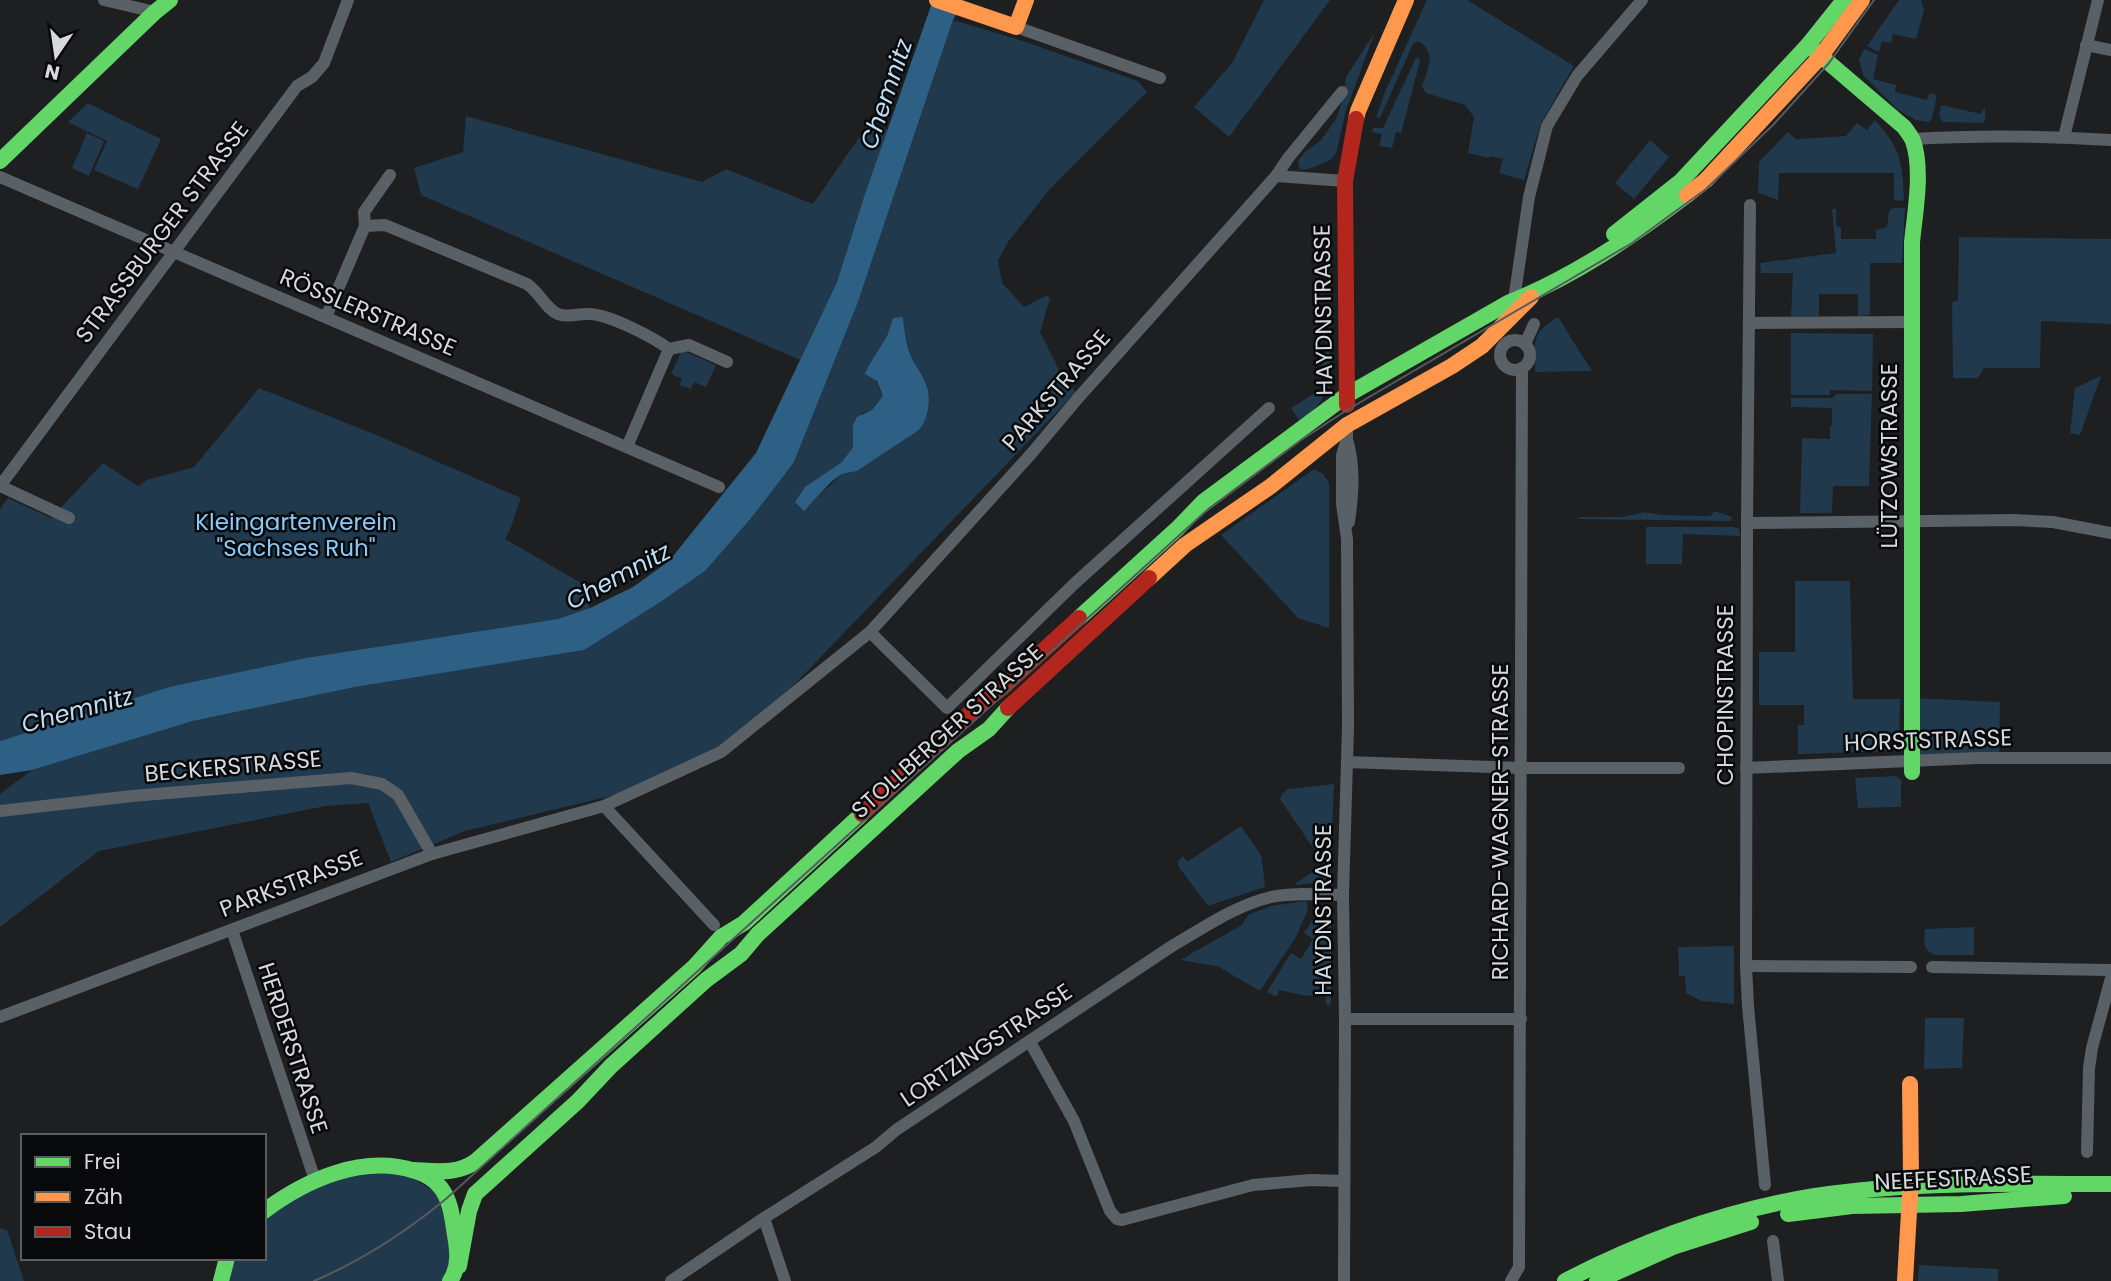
<svg xmlns="http://www.w3.org/2000/svg" width="2111" height="1281" font-family="Poppins,sans-serif">
<style>
.green{fill:#20394c;fill-rule:evenodd}
.water{fill:#2d6084}
.lines{fill:none;stroke-linecap:round;stroke-linejoin:round}
.street{stroke:#596066;stroke-width:12}
.fast{stroke:#63d668;stroke-width:16}
.slow{stroke:#ff974d;stroke-width:16}
.jam{stroke:#b3261e;stroke-width:16}
.tram{stroke:#585b5e;stroke-width:2}
.labels{text-anchor:middle;dominant-baseline:central;stroke-width:5;stroke-linejoin:round;paint-order:stroke}
.street-label{font-size:23px;fill:#d7dadd;stroke:#07090a}
.park-label{font-size:23px;fill:#8bc8f9;stroke:#07090a}
.water-label{font-size:24px;font-style:italic;fill:#c0ddf6;stroke:#07090a}
</style>
<rect width="100%" height="100%" fill="#1d1f21"/>
<g class="green">
<path d="M1264,0h66l-101,137 -35,-30 38,-44z"/>
<path d="M1427,0h40l107,66 -33,57 -17,57 -25,-7 4,-14 -13,-3 -1,2 -21,-5 6,-36 -9,-12 -39,-12 -4,-7c6,-18 15,-32 -3,-45l-6,3 -33,74 -4,-1 9,-25z"/>
<path d="M1899,0h22l3,10 -8,29 -23,-5 -2,9 -9,-2 -3,11 -12,-6z"/>
<path d="M953,20l61,18 124,43 9,11 -97,97 -42,53 -10,18 4,23 22,24 23,-12 3,3 -10,34 21,42 15,18 -341,354 -75,38 -195,47 -74,31 -23,-59 -42,3 -227,45 -99,76v-133l32,-24 161,-49 162,-34 228,-37 76,-47 46,-32 89,-109 64,-160zM893,318l12,18 6,20 16,31v27l-8,16 -62,41 -15,3 -38,36 -8,-7 10,-16 36,-25 11,-15v-22l10,-12 9,-3 11,-14 -14,-31 18,-29z"/>
<path d="M1375,32l-29,78 -10,44 -6,6 -18,8 -10,2 -3,-3 -1,-6 6,-8 17,-13 15,-21 8,-22 2,-20z"/>
<path d="M1864,49l14,6 -5,24 23,6 -1,7 32,8 2,-7 8,2 -5,24 -3,3 -13,-2 -18,-10 -35,-35 -4,-16z"/>
<path d="M1418,57l2,4 -19,72 -5,-1 -4,16 -13,-2 3,-12 -10,-2 1,-4h10l33,-70z"/>
<path d="M88,103l73,36 -23,50 -44,-19 13,-29 -39,-19z"/>
<path d="M1941,105l40,9 2,-5h2v12l-2,2 -39,-1 -3,-2 -2,-5z"/>
<path d="M466,116l236,66 24,-13 87,35 56,-81 19,7 -51,152 -37,78 -379,-165 -7,-27 49,-16z"/>
<path d="M1875,120c26,29 28,43 29,81l-10,-1v-27h-115l-1,27 -20,-7 1,-31 29,-30 8,7 50,-3 11,-13 10,7z"/>
<path d="M87,133l17,8 -15,35 -17,-8z"/>
<path d="M1650,140l19,17 -35,42 -19,-16z"/>
<path d="M1893,208h12l-3,55h-32v52l-12,1v-22h-39v22h-28l2,-43h-32l-1,-10 76,-10 -4,-44h4v16l5,3v11h35v-9l11,-3 2,-16z"/>
<path d="M1959,237l152,2v85l-70,-3 -1,47h-56l-6,10h-25l-1,-76 6,-2z"/>
<path d="M1558,317l34,54 -57,1c0,-31 -5,-38 23,-55z"/>
<path d="M1326,329l2,1c0,21 6,48 -5,67 -5,10 -15,18 -22,26l-10,-15 37,-23 -8,-15 6,-16z"/>
<path d="M1791,333l82,1 -1,57 -42,-1v5h-39z"/>
<path d="M682,350l34,15 -10,22 -12,-5 -3,7 -11,-4 2,-6 -11,-5z"/>
<path d="M2101,376l-21,59 -10,-2 5,-45z"/>
<path d="M259,388l122,49 140,61c-6,14 -8,28 -16,41l78,45 7,24 -32,11 -253,39 -136,29 -169,54v-232l8,-11 43,20 52,-55 35,23 9,-6 47,-13z"/>
<path d="M1837,394h35l-3,92h-36l-1,27h-32l2,-75 28,1v-13l2,-1v-17l-41,-1v-9h41z"/>
<path d="M1314,469l9,5 6,9v145l-31,-10 -77,-83z"/>
<path d="M1715,511l17,6 -1,4 -155,-2 4,-2h43l21,-5 18,3 48,1z"/>
<path d="M1646,527h88l5,2 1,7 -57,-2 -1,30h-36z"/>
<path d="M1795,581h55l3,118h47l-1,47 -3,5 -98,3v-29h6v-20h-45v-53h36z"/>
<path d="M1912,698l88,4 -1,56 -87,2z"/>
<path d="M1896,776l5,4v27l-43,1 -3,-30z"/>
<path d="M1334,784l-4,93 -9,5 -24,3 -2,-1 29,-20 -44,-65 2,-5 6,-5z"/>
<path d="M1241,826l20,29 4,29 -1,3 -56,19 -30,-40v-5l5,-5 4,6z"/>
<path d="M1306,901l2,8 -12,28 -36,54 -43,-25 -37,-6 62,-35 6,-10 23,-9z"/>
<path d="M1322,910l9,8v87l-5,-1v-7l-24,-2 -23,-5 -2,7 -10,-5 24,-39 10,6 12,-20 -9,-6 14,-22z"/>
<path d="M1974,927v28h-40c-12,-6 -10,-15 -9,-26z"/>
<path d="M1734,946v58l-32,-3 -16,-8 -1,-17h-6l-1,-29z"/>
<path d="M1925,1018h39l-2,50 -38,1z"/>
<path d="M393,1166l54,33 3,82h-228l5,-23h37v-47l51,-31z"/>
<path d="M0,1228l7,2 17,51h-24z"/>
<path d="M1919,1265l79,4v12h-80z"/>
</g>
<g class="water">
<path d="M933,0h30l-10,20 -21,62 -74,220 -64,160 -42,55 -47,54 -46,32 -75,47 -229,37 -43,9 -119,25 -161,49 -32,5v-34l169,-54 136,-29 253,-39 32,-11 43,-21 36,-26 87,-108 81,-171 28,-88z"/>
<path d="M903,317c1,14 3,27 8,39 4,10 13,20 16,31 4,14 1,32 -8,43l-62,41 -15,3 -10,7 -28,30 -9,-9 10,-15 37,-25 11,-15v-22l4,-8 15,-7 11,-14 -6,-15 -12,-7 4,-9 18,-29 6,-18z"/>
</g>
<g class="lines">
<g class="street">
<path d="M104,0l51,12"/>
<path d="M1016,27l144,51"/>
<path d="M2086,45l25,5"/>
<path d="M2064,137l34,-137"/>
<path d="M1912,139c66,-4 133,-3 199,1"/>
<path d="M1276,176l69,5"/>
<path d="M0,177l719,310"/>
<path d="M1750,205l-3,318 -1,443 2,40 17,179"/>
<path d="M365,226l-1,-14 26,-37"/>
<path d="M1514,300l15,-103 18,-71 30,-50 65,-76"/>
<path d="M326,317l39,-91 20,-1 142,59c12,8 19,25 31,30 9,4 22,-1 32,0 20,1 63,23 79,35l-42,98"/>
<path d="M1749,323l163,-1"/>
<circle cx="1515" cy="355" r="15"/>
<path d="M1525,344l9,-20"/>
<path d="M669,349l20,-4 38,17"/>
<path d="M1347,439c8,27 6,55 2,83"/>
<path d="M0,486l297,-400 15,-9 12,-14 24,-63"/>
<path d="M0,486l69,32"/>
<path d="M1747,523l267,-3 39,2 58,11"/>
<path d="M870,632l77,76 127,-124 195,-176"/>
<path d="M1347,762l174,6h158"/>
<path d="M1746,768l232,-10h133"/>
<path d="M604,806l110,119"/>
<path d="M0,811l132,-15 219,-18 31,6 16,11 34,59"/>
<path d="M232,930l83,250"/>
<path d="M1746,966l165,1"/>
<path d="M1932,967l179,3"/>
<path d="M0,1017l432,-163 172,-48 117,-54 149,-120 161,-178 48,-57 197,-221 13,-19 53,-65"/>
<path d="M1345,1019h176"/>
<path d="M1030,1042l44,79 36,90 7,8 5,1 131,-35 58,-5 33,1"/>
<path d="M2087,1152l2,-84 3,-20 19,-70"/>
<path d="M764,1218l21,63"/>
<path d="M1773,1241l5,40"/>
<path d="M671,1281l93,-63 112,-71 20,-17 276,-184c31,-18 64,-41 99,-49 23,-5 49,-2 72,-2"/>
<path d="M1344,1281l1,-262 -2,-124 5,-168 -1,-188 -5,-35v-49l5,-16v-14"/>
<path d="M1511,1281l8,-14 3,-899"/>
</g>
<g class="fast">
<path d="M1808,45l96,82c3,4 7,9 9,14 10,28 2,72 -1,101v530"/>
<path d="M0,161l155,-149 15,-12"/>
<path d="M1614,234l67,-53 127,-136 36,-45"/>
<path d="M1079,618l99,-90 25,-26 144,-107 161,-92c65,-26 124,-66 179,-108"/>
<path d="M413,1170c23,1 44,5 63,-9l218,-194 27,-30 23,-14 118,-109"/>
<path d="M264,1211c42,-31 98,-57 151,-40 10,3 20,9 26,17 9,12 11,27 13,41 3,18 7,36 -4,52"/>
<path d="M1788,1214l64,-8 109,-2 103,-8"/>
<path d="M459,1266l10,-55 6,-17 103,-93 33,-35 95,-86 35,-26 17,-20 200,-183 31,-22 19,-21"/>
<path d="M221,1281l6,-23"/>
<path d="M1565,1281c79,-41 162,-71 250,-85 98,-15 197,-12 296,-12"/>
<path d="M1597,1281l76,-34 78,-25"/>
</g>
<g class="slow">
<path d="M937,0l79,27 10,-27"/>
<path d="M1356,119l2,-8 48,-111"/>
<path d="M1687,195l19,-15 115,-124 41,-56"/>
<path d="M1149,578l36,-33 86,-59 76,-61 105,-59 30,-20 49,-49"/>
<path d="M1905,1281l6,-104 -1,-93"/>
</g>
<g class="jam">
<path d="M1347,405l-2,-224 11,-62"/>
<path d="M1008,708l141,-130"/>
<path d="M862,814l110,-103 30,-23 77,-70"/>
</g>
<path class="tram" d="M314,1281c49,-21 92,-49 133,-83l758,-686 96,-72 46,-30 285,-167 74,-54 67,-64 56,-62 45,-63"/>
</g>
<g class="labels">
<g class="street-label">
<text transform="translate(162 232) rotate(-53)">STRASSBURGER STRASSE</text>
<text transform="translate(1323 310) rotate(-91)">HAYDNSTRASSE</text>
<text transform="translate(368 312) rotate(23)">RÖSSLERSTRASSE</text>
<text transform="translate(1056 390) rotate(-49)">PARKSTRASSE</text>
<text transform="translate(1889 456) rotate(-90)">LÜTZOWSTRASSE</text>
<text transform="translate(1725 695) rotate(-90)">CHOPINSTRASSE</text>
<text transform="translate(947 731) rotate(-42)">STOLLBERGER STRASSE</text>
<text transform="translate(1928 740) rotate(-2)">HORSTSTRASSE</text>
<text transform="translate(233 766) rotate(-5)">BECKERSTRASSE</text>
<text transform="translate(1500 822) rotate(-90)">RICHARD-WAGNER-STRASSE</text>
<text transform="translate(291 883) rotate(-21)">PARKSTRASSE</text>
<text transform="translate(1323 910) rotate(-90)">HAYDNSTRASSE</text>
<text transform="translate(986 1045) rotate(-34)">LORTZINGSTRASSE</text>
<text transform="translate(293 1048) rotate(72)">HERDERSTRASSE</text>
<text transform="translate(1953 1178) rotate(-3)">NEEFESTRASSE</text>
</g>
<g class="park-label">
<text x="296" y="522">Kleingartenverein<tspan x="296" dy="26">"Sachses Ruh"</tspan></text>
</g>
<g class="water-label">
<text transform="translate(886 94) rotate(-71)">Chemnitz</text>
<text transform="translate(618 576) rotate(-28)">Chemnitz</text>
<text transform="translate(77 710) rotate(-15)">Chemnitz</text>
</g>
</g>
<rect x="21" y="1134" width="245" height="126" fill="#07090a" stroke="#5a5d5e" stroke-width="2"/>
<rect x="35" y="1157" width="35" height="10" fill="#63d668" stroke="#5a5d5e" stroke-width="2"/>
<text x="84" y="1169" font-size="21" fill="#d7dadd">Frei</text>
<rect x="35" y="1192" width="35" height="10" fill="#ff974d" stroke="#5a5d5e" stroke-width="2"/>
<text x="84" y="1204" font-size="21" fill="#d7dadd">Zäh</text>
<rect x="35" y="1227" width="35" height="10" fill="#b3261e" stroke="#5a5d5e" stroke-width="2"/>
<text x="84" y="1239" font-size="21" fill="#d7dadd">Stau</text>
<g transform="translate(56 56) rotate(193)" stroke="#07090a" stroke-width="5" paint-order="stroke">
<path d="M0-5L12 26L0 18L-12 26Z" fill="#d7dadd"/>
<text y="-10" font-size="19" font-weight="bold" text-anchor="middle" fill="#d7dadd">N</text>
</g>
</svg>
